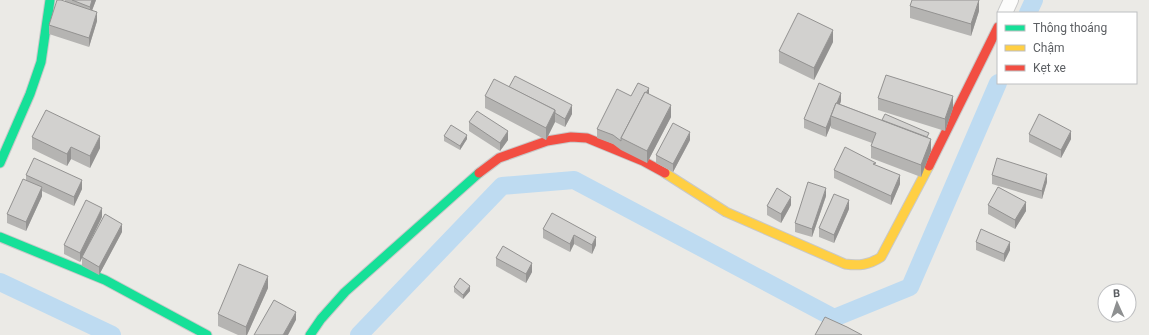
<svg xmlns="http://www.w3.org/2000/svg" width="1149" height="335" font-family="Roboto,sans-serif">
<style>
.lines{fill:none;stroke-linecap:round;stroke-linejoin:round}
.canal{stroke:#bedbf1;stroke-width:18}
.street-casing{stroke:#c8c8c8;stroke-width:16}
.fast-casing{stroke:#c8c8c8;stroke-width:11}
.slow-casing{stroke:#c8c8c8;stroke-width:11}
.jam-casing{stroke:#c8c8c8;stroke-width:11}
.street{stroke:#fcfcfb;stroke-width:14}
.fast{stroke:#16e098;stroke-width:9}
.slow{stroke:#ffcf43;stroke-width:9}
.jam{stroke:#f24e42;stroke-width:9}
.wall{fill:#b5b4b2}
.shaded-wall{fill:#939291}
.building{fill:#d2d1cf;stroke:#939291}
</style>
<rect width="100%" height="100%" fill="#ebeae6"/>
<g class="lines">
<g class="canal">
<path d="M1028,13l6,-13"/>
<path d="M0,282l112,53"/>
<path d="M359,335l143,-149 72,-6 260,138 76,-31 88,-204"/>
</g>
<g class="street-casing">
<path id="street" d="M1005,13l6,-13"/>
</g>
<g class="fast-casing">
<g id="fast">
<path d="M0,163l30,-69 11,-32 9,-62"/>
<path d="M0,237l105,43 102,55"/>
<path d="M310,335l11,-16 24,-27 134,-119"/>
</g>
</g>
<g class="slow-casing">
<path id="slow" d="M665,173l61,39 119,52c14,2 24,1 36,-7l48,-91"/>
</g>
<g class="jam-casing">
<g id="jam">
<path d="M929,166l69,-139"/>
<path d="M479,173l20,-15 48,-17 24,-4 16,1 56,23 22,12"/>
</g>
</g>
<use href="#street" class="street"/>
<use href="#fast" class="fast"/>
<use href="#slow" class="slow"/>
<use href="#jam" class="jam"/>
</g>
<g class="wall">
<path d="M65,0h31l-4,10 5,11 -8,26 -40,-13v-9l16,-24z"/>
<path d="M979,0v11l-8,25 -61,-18v-12z"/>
<path d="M833,42l-19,38 -35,-17v-12z"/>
<path d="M509,87l63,27 -7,13 -10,-5 -9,18 -61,-32v-12z"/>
<path d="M649,94l22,23 -24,46 -26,-13 -8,-6 -16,-6v-9l34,-33z"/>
<path d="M878,98l75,10 -8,23 -67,-21z"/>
<path d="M841,101l-1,3 89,34 2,13 -10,26 -50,-19v-12l1,-3 -41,-15v-3l-5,12 -22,-9v-9z"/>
<path d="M469,122l39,18 -8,11 -31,-20z"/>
<path d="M1029,134l42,5 -10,19 -32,-16z"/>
<path d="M444,136l23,3 -7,11 -16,-9z"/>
<path d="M32,137l68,11 -10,20 -19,-9 -4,7 -35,-17z"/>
<path d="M690,140l-17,32 -17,-9v-8z"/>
<path d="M876,165l24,19 -9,21 -57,-27v-8z"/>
<path d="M26,175l56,14 -8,17 -32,-15v5l-16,35 -19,-8v-9l19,-33z"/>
<path d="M992,175l55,7 -5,17 -50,-15z"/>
<path d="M826,196l-14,41 -17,-5v-9z"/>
<path d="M791,205l-10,18 -14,-8v-9z"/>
<path d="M988,205l38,6 -11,18 -27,-15z"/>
<path d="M849,209l-15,34 -15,-6v-9z"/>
<path d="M552,213l44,32 -4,9 -18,-10 -4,8 -27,-14v-9z"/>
<path d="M102,217l-14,29 34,-14 -23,43 -17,-9v-8l-2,4 -16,-8v-9z"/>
<path d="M976,242l34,8 -6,12 -28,-12z"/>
<path d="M496,258l36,14 -6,11 -30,-17z"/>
<path d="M454,287l16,4 -7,8 -9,-7z"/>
<path d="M268,288l-21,47h-9l-20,-9v-12z"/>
</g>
<g class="shaded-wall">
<path d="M92,0h4l-6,16v-9z"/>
<path d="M979,0v11l-8,25v-12z"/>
<path d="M97,12v9l-8,26v-9z"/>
<path d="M833,30v12l-19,38v-12z"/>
<path d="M649,88v9l-26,42z"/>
<path d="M841,93v8l-6,16 -4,-1z"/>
<path d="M953,96v12l-8,23v-12z"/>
<path d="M572,105v9l-7,13v-8z"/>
<path d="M671,105v12l-24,46v-12z"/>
<path d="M555,110v12l-9,18v-12z"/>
<path d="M831,116v9l-5,12v-9z"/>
<path d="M508,131v9l-8,11v-8z"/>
<path d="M1071,131v8l-10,19v-8z"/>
<path d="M690,132v8l-17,32v-8z"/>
<path d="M467,135v4l-7,11v-4z"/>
<path d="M100,136v12l-10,20v-12z"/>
<path d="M931,139v12l-10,26v-12z"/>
<path d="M71,147v12l-4,7v-12z"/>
<path d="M1047,174v8l-5,17v-8z"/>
<path d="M900,175v9l-9,21v-9z"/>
<path d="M82,180v9l-8,17v-9z"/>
<path d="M42,187v9l-16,35v-9z"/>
<path d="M826,188v8l-14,41v-8z"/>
<path d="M791,197v8l-10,18v-9z"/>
<path d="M849,200v9l-15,34v-8z"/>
<path d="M1026,202v9l-11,18v-9z"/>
<path d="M102,208v9l-22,45v-9z"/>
<path d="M122,224v8l-23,43v-8z"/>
<path d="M574,235v9l-4,8v-8z"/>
<path d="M596,237v8l-4,9v-9z"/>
<path d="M1010,242v8l-6,12v-8z"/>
<path d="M532,263v9l-6,11v-9z"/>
<path d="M268,276v12l-21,47h-1v-8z"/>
<path d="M470,286v5l-7,8v-4z"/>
<path d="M296,312v8l-8,15h-5z"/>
</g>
<g class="building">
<path d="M57,0h4l36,12 -8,26 -40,-13z"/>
<path d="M72,0h20l-2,7z"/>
<path d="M912,0h67l-8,24 -61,-18z"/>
<path d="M798,13l35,17 -19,38 -35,-17z"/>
<path d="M886,75l67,21 -8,23 -67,-21z"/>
<path d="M515,76l57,29 -7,14 -10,-6v-3l-46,-23z"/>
<path d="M494,79l61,31 -9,18 -61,-32z"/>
<path d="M638,83l11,5 -3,5 -1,-1 -24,46v3l-8,-6 -16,-6 20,-40 14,7z"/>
<path d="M819,83l22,10 -4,10h-1l-10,25 -22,-9z"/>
<path d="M645,92l26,13 -24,46 -26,-13z"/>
<path d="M836,103l95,36 -10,26 -50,-19 5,-13 -45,-17z"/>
<path d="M46,110l54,26 -10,20 -19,-9 -4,7 -35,-17z"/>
<path d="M477,111l31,20 -8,12 -31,-21z"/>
<path d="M885,114l44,19 -2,4 -45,-17z"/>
<path d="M1039,114l32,17 -10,19 -32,-16z"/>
<path d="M673,123l17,9 -17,32 -17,-9z"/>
<path d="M451,125l16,10 -7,11 -16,-10z"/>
<path d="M845,147l31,16 -3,1 27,11 -9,21 -57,-26z"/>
<path d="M34,158l48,22 -8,17 -48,-22z"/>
<path d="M997,158l50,16 -5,17 -50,-16z"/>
<path d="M23,179l19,8 -16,35 -19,-8z"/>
<path d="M808,182l18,6 -14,41 -17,-6z"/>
<path d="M998,187l28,15 -11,18 -27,-15z"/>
<path d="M777,188l14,9 -10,17 -14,-8z"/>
<path d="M834,194l15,6 -15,35 -15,-7z"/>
<path d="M86,200l16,8 -22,45 -16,-8z"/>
<path d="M552,213l44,24 -4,8 -18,-10 -4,9 -27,-15z"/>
<path d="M105,214l17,10 -23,43 -17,-10z"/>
<path d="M981,229l29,13 -6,12 -28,-12z"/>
<path d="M503,246l29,17 -6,11 -30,-16z"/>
<path d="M239,264l29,12 -22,51 -28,-13z"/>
<path d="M460,278l10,8 -7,9 -9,-8z"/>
<path d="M274,300l22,12 -13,23h-29z"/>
<path d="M825,317l22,10 15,8h-47z"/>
</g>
<rect x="997" y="12" width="140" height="72" fill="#ffffff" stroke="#bebfc1"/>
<rect x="1005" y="25" width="20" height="6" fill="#16e098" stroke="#bebfc1"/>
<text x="1033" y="32" font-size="12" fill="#5c5f63">Thông thoáng</text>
<rect x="1005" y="45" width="20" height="6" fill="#ffcf43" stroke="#bebfc1"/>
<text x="1033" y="52" font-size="12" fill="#5c5f63">Chậm</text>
<rect x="1005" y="65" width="20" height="6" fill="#f24e42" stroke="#bebfc1"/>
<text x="1033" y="72" font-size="12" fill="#5c5f63">Kẹt xe</text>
<g transform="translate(1117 303) rotate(357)"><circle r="19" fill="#ffffff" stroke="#bebfc1"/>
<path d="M0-3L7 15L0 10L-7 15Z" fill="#8e9091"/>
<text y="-6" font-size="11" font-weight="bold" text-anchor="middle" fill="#5c5f63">B</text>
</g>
</svg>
